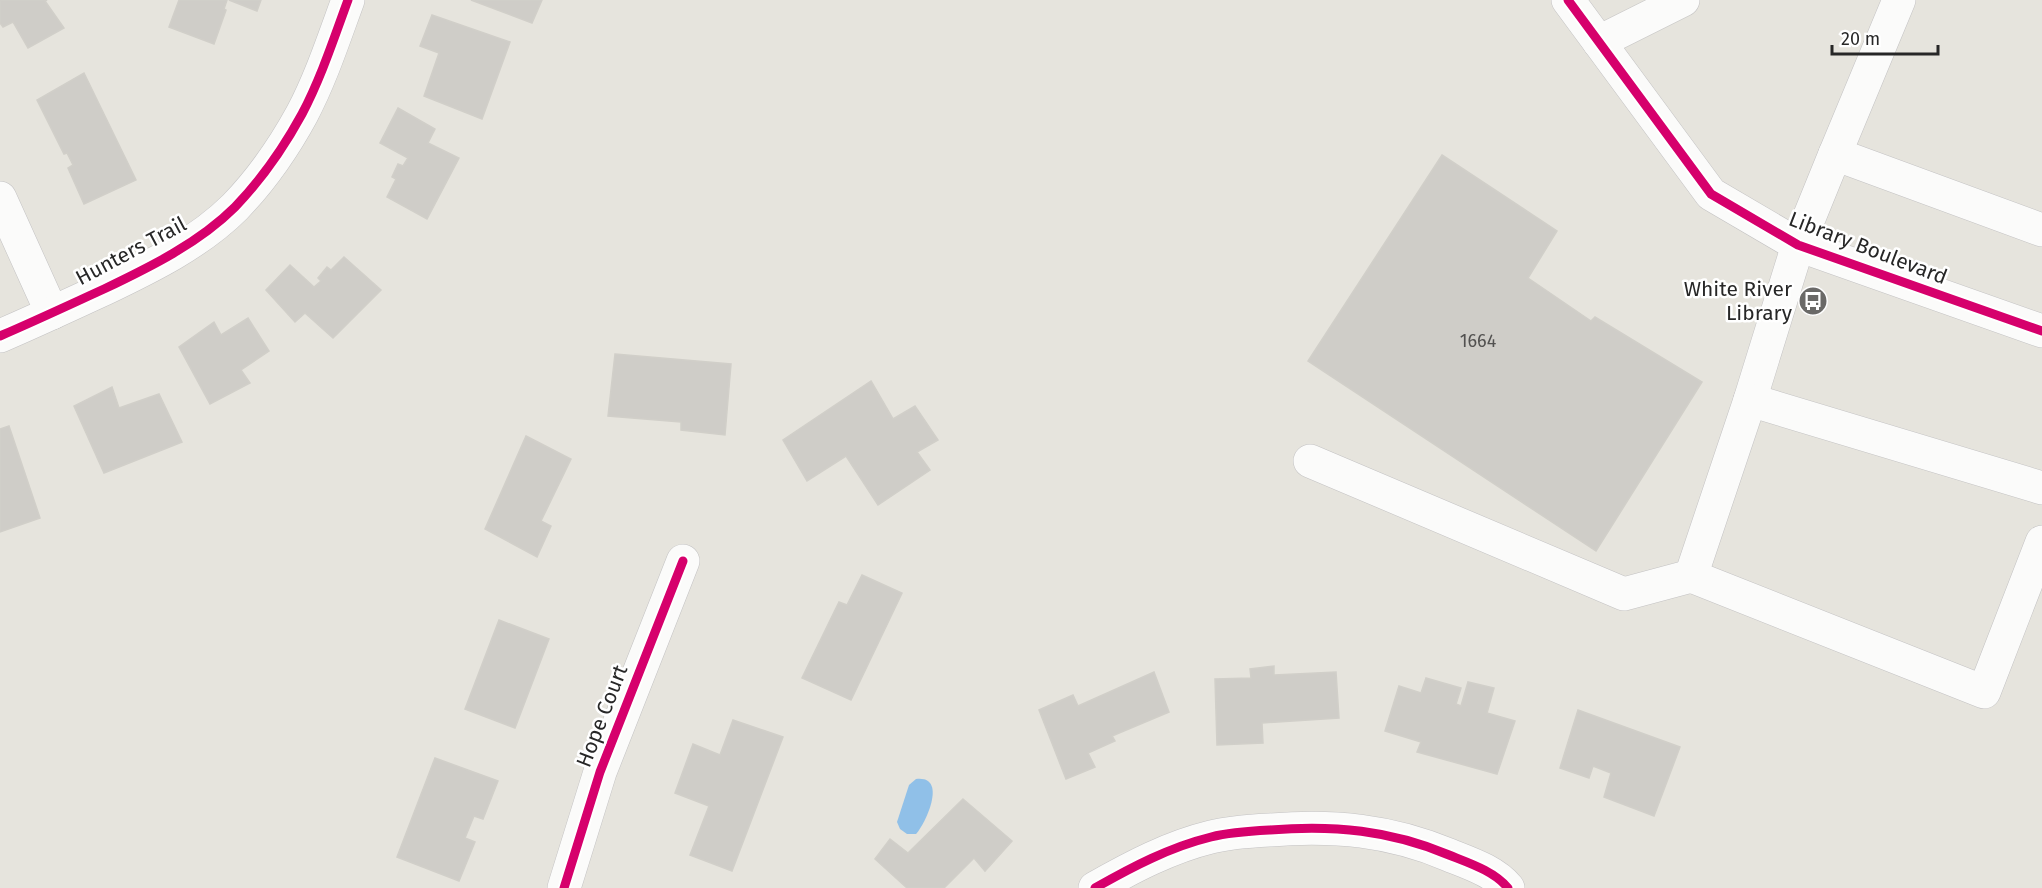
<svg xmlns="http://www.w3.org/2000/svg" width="2042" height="888" font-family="'Fira Sans',sans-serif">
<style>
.water{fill:#90c0e8}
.building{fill:#cfcdc8;stroke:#d1cfc9;stroke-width:1.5}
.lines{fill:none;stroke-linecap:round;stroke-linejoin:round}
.minor-casing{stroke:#c3c2c3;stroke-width:34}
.minor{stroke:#fbfbfa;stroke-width:33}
.cycleway-casing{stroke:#fff;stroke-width:13}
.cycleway{stroke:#d6006c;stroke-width:9}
.labels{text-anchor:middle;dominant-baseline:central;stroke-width:5;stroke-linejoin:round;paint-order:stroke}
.number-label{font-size:18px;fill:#525150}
.street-label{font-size:21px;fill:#272727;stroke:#fff}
.poi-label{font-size:21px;fill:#272727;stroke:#fff;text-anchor:end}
</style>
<rect width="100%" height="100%" fill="#e6e4dd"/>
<path class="water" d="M916,779c32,-4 10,44 0,55h-9l-7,-5 -3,-7 12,-37z"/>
<g class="building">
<path d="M0,0h47l-2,1 19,27 -36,20 -15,-26 -10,5 -3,-4z"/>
<path d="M179,0h48l-3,9 2,1 -12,34 -45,-17z"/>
<path d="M229,0h32l-4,11z"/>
<path d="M471,0h71l-10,23z"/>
<path d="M432,15l78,27 -28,77 -58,-23 15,-43 -19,-7z"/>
<path d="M84,73l52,107 -52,24 -16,-36 5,-3 -6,-12 -3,1 -27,-54z"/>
<path d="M398,108l37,21 -7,14 31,15 -32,61 -40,-22 9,-18 -4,-2 6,-13 5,2 5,-8 -28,-15z"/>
<path d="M1442,155l115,76 -29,47 63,43 4,-4 107,65 -106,169 -288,-190z"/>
<path d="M344,257l37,33 -48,48 -28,-25 -10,9 -29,-32 24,-25 24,22 7,-6 -3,-3 9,-11 4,3z"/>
<path d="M248,318l21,33 -28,19 9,13 -40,21 -31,-57 35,-25 7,13z"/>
<path d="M615,354l116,10 -6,71 -44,-5v-8l-73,-6z"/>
<path d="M871,381l22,38 22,-13 23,34 -21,12 13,18 -52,35 -32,-49 -39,25 -24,-41z"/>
<path d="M112,387l7,21 40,-14 23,48 -78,31 -30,-67z"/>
<path d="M9,426l31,92 -40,14v-103z"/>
<path d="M526,436l45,23 -30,62 10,5 -14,31 -52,-28z"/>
<path d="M862,575l40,18 -51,107 -49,-22 37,-76 8,3z"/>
<path d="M499,620l50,19 -34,89 -50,-19z"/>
<path d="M1274,666v9l62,-3 3,46 -77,5 1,20 -46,2 -2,-66 36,-1 -1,-9z"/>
<path d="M1154,672l15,40 -57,24 3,5 -27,12 7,14 -29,12 -27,-69 34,-15 5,11z"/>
<path d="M1426,678l35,10 -5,16 5,2 7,-24 26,6 -7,25 28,8 -18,53 -80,-22 4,-10 -36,-11 14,-45 22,7z"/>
<path d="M1578,710l102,37 -26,69 -50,-19 7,-24 -18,-7 -4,12 -29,-10z"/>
<path d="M733,720l50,17 -51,134 -42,-16 19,-49 -34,-13 18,-49 27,11z"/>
<path d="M435,758l63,23 -15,38 -9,-3 -9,22 10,4 -16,39 -62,-24z"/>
<path d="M963,799l49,42 -27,30 -11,-13 -30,30h-37l-32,-29 15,-20 18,14z"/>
</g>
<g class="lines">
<g class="minor-casing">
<g id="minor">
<path d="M1568,0l143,194 87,51 244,86"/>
<path d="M1599,42l84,-42"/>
<path d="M1835,154l64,-154"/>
<path d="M0,198l52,115"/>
<path d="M2042,230l-207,-76 -37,91 -48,155 -59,176 293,116 58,-150"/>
<path d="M0,336c35,-15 69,-31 104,-47 46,-22 95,-46 131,-82 26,-27 49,-60 67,-93 19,-36 32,-76 46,-114"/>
<path d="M1750,400l292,88"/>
<path d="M1310,461l314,133 67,-18"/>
<path d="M564,888l36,-116 83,-211"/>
<path d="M1095,888c37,-21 75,-41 116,-51 20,-5 40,-6 59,-7 64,-5 120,0 179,25 20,8 45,16 59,33"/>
</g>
</g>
<use href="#minor" class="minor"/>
<g class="cycleway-casing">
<g id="cycleway">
<path d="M1568,0l143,194 87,51 244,86"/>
<path d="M0,336c35,-15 69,-31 104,-47 46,-22 95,-46 131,-82 26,-27 49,-60 67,-93 19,-36 32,-76 46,-114"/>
<path d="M564,888l36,-116 83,-211"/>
<path d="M1095,888c37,-21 75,-41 116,-51 20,-5 40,-6 59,-7 64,-5 120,0 179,25 20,8 45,16 59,33"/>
</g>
</g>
<use href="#cycleway" class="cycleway"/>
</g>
<defs>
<g id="bus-disc" transform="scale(1.5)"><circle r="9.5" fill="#6a6967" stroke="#fff"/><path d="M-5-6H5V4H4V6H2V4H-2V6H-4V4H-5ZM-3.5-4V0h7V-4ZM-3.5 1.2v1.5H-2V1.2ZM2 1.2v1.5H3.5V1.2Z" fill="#fff"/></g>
</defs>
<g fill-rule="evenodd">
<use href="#bus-disc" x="1813" y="301"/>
</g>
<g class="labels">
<g class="number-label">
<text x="1478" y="341">1664</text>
</g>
<g class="street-label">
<text transform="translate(1868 248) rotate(21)">Library Boulevard</text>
<text transform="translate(131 251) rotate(-28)">Hunters Trail</text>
<text transform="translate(602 716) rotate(-69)">Hope Court</text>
</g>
<g class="poi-label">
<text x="1792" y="289">White River<tspan x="1792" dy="24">Library</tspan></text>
</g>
</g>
<path d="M1832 45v9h106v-9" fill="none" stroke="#272727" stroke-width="3"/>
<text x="1841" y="45" font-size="18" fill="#272727" stroke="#ffffff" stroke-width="4.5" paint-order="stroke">20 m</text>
</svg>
